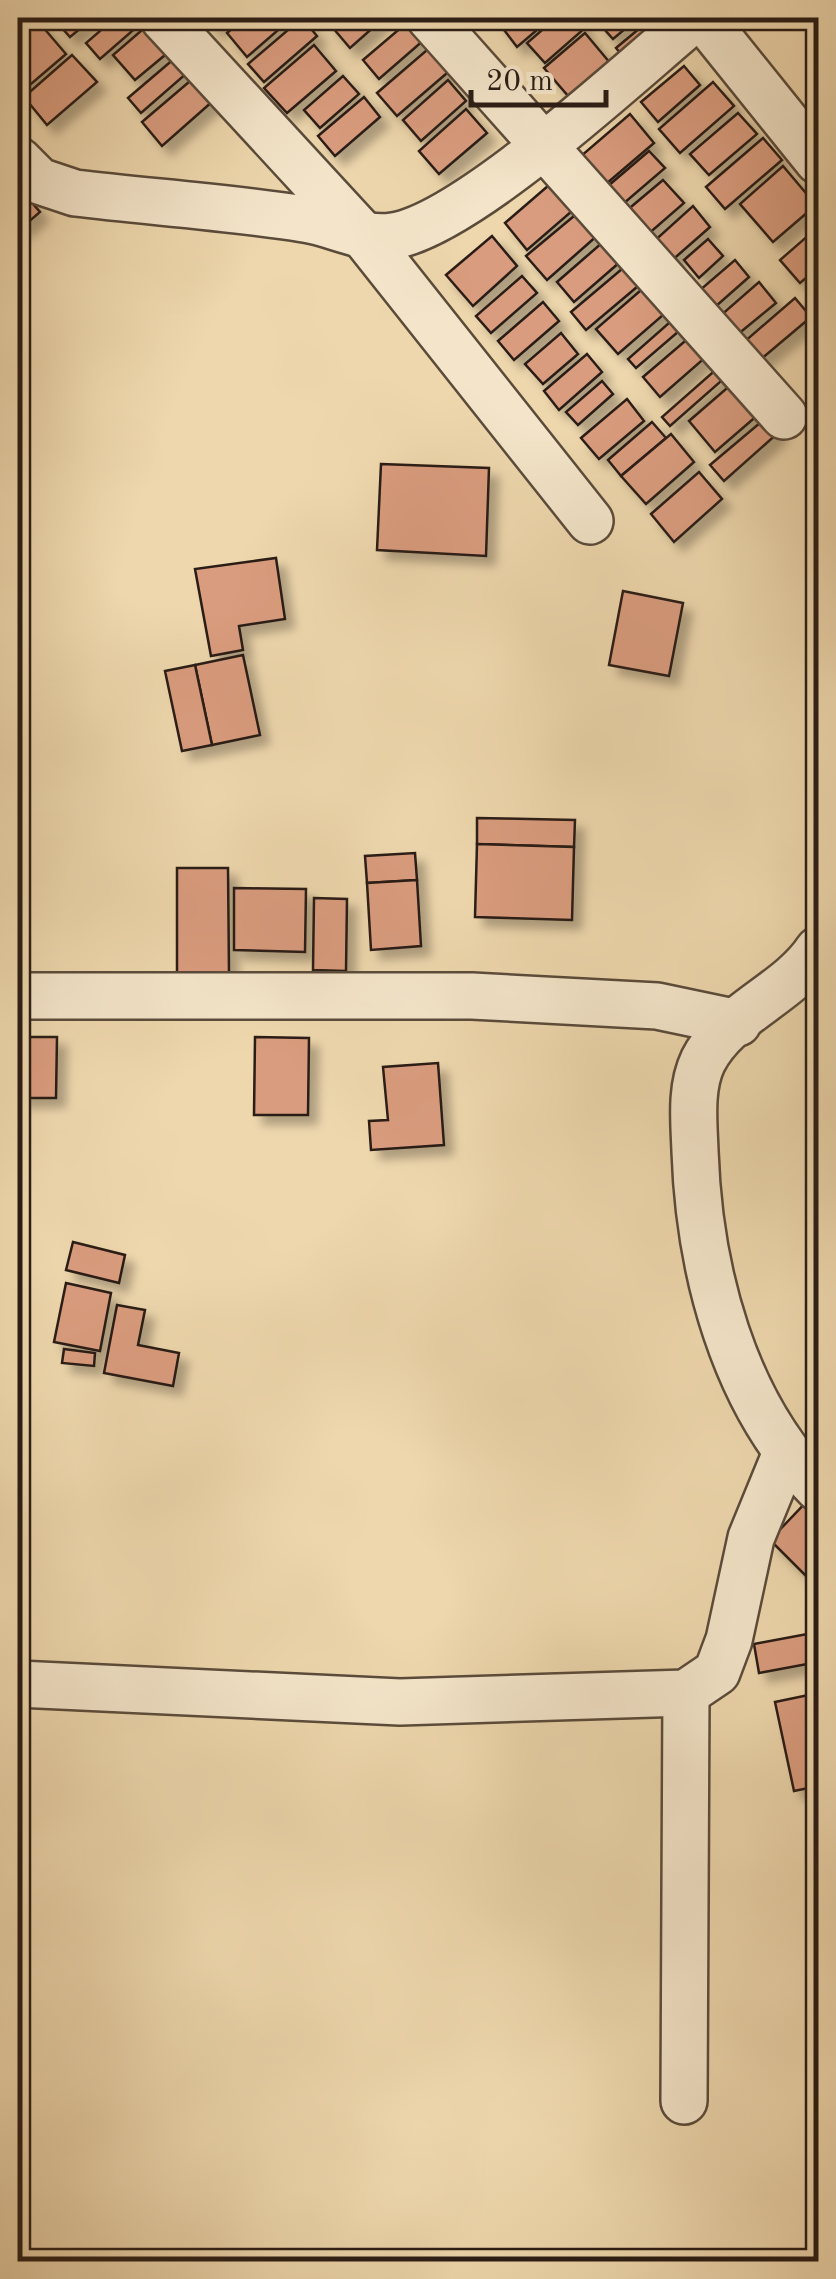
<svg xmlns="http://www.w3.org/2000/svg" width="836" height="2279" font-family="'Old Standard TT',serif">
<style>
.building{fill:#d99c7e;stroke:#291c15;stroke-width:2.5;filter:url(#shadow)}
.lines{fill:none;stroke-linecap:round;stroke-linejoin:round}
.minor-casing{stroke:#5a4b3b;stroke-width:50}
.minor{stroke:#f4e5ca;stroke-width:45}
</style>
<defs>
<filter id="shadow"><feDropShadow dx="9" dy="9" stdDeviation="5" flood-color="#0004"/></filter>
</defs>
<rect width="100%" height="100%" fill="#eed7ad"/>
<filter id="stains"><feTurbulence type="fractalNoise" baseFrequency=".002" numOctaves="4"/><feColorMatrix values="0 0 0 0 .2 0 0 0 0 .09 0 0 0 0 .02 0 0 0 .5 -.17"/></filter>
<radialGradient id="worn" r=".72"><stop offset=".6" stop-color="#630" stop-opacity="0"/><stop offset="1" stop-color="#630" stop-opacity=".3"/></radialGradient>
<g class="building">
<path d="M53,18h40l-23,19z"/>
<path d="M115,18l31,1 -46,40 -14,-16z"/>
<path d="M206,18h21l-12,10z"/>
<path d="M244,18h48l-45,39 -20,-24z"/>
<path d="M302,18l15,18 -53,46 -16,-18z"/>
<path d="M331,18h53l-34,30 -23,-27z"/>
<path d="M495,18h56l-34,29z"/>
<path d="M556,18h20l9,10 -40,35 -18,-20z"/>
<path d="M599,18h39l-25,21 -17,-19z"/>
<path d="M652,18h35l-56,48 -15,-18z"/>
<path d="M36,19l30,35 -42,36 -6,-8v-47z"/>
<path d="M410,20l15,19 -46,40 -16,-19z"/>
<path d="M149,24l22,26 -36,30 -22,-25z"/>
<path d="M585,33l31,37 -41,34 -31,-36z"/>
<path d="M434,44l20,23 -57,49 -20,-23z"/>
<path d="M314,45l22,26 -49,42 -23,-25z"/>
<path d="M182,52l13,14 -54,47 -13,-15z"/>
<path d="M72,55l25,27 -50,43 -23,-28z"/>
<path d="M684,66l16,19 -42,37 -17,-20z"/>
<path d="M203,70l19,23 -60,53 -20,-24z"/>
<path d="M343,76l16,18 -39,34 -16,-18z"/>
<path d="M448,80l18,21 -45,40 -18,-21z"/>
<path d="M713,82l21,24 -54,47 -21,-24z"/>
<path d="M364,97l16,20 -45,39 -17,-20z"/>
<path d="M466,109l21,24 -48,41 -20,-23z"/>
<path d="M738,113l19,21 -48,41 -19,-21z"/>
<path d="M630,114l24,29 -48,41 -25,-28z"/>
<path d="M763,138l19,22 -57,49 -19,-22z"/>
<path d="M649,151l16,17 -42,36 -15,-18z"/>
<path d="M783,166l33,39 -43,37 -33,-38z"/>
<path d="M556,179l23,26 -52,45 -22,-27z"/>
<path d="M663,180l21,23 -38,33 -21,-24z"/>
<path d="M18,187l22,25 -22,19z"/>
<path d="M693,206l17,21 -41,36 -17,-20z"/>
<path d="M580,211l19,23 -52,46 -21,-24z"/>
<path d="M818,227v41l-18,15 -20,-23z"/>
<path d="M611,235l17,20 -54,47 -17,-20z"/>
<path d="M492,236l25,30 -44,40 -27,-31z"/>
<path d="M708,239l15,17 -24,22 -15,-18z"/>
<path d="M735,260l14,17 -34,30 -15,-17z"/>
<path d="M629,263l15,18 -58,49 -15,-18z"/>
<path d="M522,276l15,17 -46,40 -15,-17z"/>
<path d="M759,282l17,21 -39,32 -17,-19z"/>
<path d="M648,284l22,25 -52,45 -22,-25z"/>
<path d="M795,298l16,19 -51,43 -16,-18z"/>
<path d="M543,302l16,19 -45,39 -16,-19z"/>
<path d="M678,315l8,10 -50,43 -8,-9z"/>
<path d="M698,330l17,19 -55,48 -17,-20z"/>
<path d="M561,333l17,21 -35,30 -18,-20z"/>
<path d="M587,354l15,18 -43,38 -15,-19z"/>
<path d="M720,366l8,9 -58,51 -8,-9z"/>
<path d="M741,376l26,31 -52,45 -26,-31z"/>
<path d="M602,381l11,13 -35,31 -12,-13z"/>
<path d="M627,399l17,22 -45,38 -18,-21z"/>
<path d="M767,417l12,15 -55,49 -14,-16z"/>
<path d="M652,422l14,16 -45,38 -13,-16z"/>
<path d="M671,434l23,28 -48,42 -25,-28z"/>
<path d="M381,464l108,4 -3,88 -109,-6z"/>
<path d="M699,472l23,27 -48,43 -23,-28z"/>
<path d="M276,558l9,61 -46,7 4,24 -32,6 -16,-87z"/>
<path d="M623,591l60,12 -14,73 -60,-11z"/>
<path d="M243,655l17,80 -48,10 -17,-80z"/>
<path d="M195,665l17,80 -30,6 -17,-80z"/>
<path d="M477,818l98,2 -1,27 -97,-3z"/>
<path d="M477,844l97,3 -2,73 -97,-3z"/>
<path d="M415,853l2,27 -50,3 -2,-27z"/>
<path d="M177,868h51l1,105h-52z"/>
<path d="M417,880l4,66 -50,4 -4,-67z"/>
<path d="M234,888l72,1 -1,63 -71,-2z"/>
<path d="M314,898l33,1 -1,72 -33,-1z"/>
<path d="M18,1037h39l-1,61h-38z"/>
<path d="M255,1037l54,1 -1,77h-54z"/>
<path d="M438,1063l6,82 -73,5 -2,-29 19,-1 -5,-53z"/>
<path d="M73,1242l52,13 -6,28 -53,-13z"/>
<path d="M66,1283l45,10 -11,58 -46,-9z"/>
<path d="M117,1305l28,5 -7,35 41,8 -6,33 -69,-13z"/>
<path d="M64,1349l31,4 -1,13 -32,-3z"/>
<path d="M813,1495l5,6v87l-48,-48z"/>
<path d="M818,1632v30l-59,11 -5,-29z"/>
<path d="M818,1693v93l-24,5 -19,-89z"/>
</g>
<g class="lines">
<g class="minor-casing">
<g id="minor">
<path d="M163,18l200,217 227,286"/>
<path d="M430,18l354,398"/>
<path d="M703,18l115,143"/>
<path d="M18,160l21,21 36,12c76,9 153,14 229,26 30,4 58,22 89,17 75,-12 238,-165 302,-218"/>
<path d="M818,950c-29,44 -91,63 -115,111 -13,27 -9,61 -8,90 4,119 38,251 123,337"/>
<path d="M18,996h454l185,10 81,17"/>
<path d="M18,1684l382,18 286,-9 31,-21 12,-32 22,-102 34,-83"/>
<path d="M684,2101l2,-408"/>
</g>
</g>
<use href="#minor" class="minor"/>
</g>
<rect width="836" height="2279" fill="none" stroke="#eed7ad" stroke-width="60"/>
<rect x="20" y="20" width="796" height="2239" fill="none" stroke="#291c15" stroke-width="5"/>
<rect x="30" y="30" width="776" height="2219" fill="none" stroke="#291c15" stroke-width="2.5"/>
<path d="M471 90v15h135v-15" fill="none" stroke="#291c15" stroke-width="5"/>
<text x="486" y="90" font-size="30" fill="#291c15" stroke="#f4e5ca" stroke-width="8" paint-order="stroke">20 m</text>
<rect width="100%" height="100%" filter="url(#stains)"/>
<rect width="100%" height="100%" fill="url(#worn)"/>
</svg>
